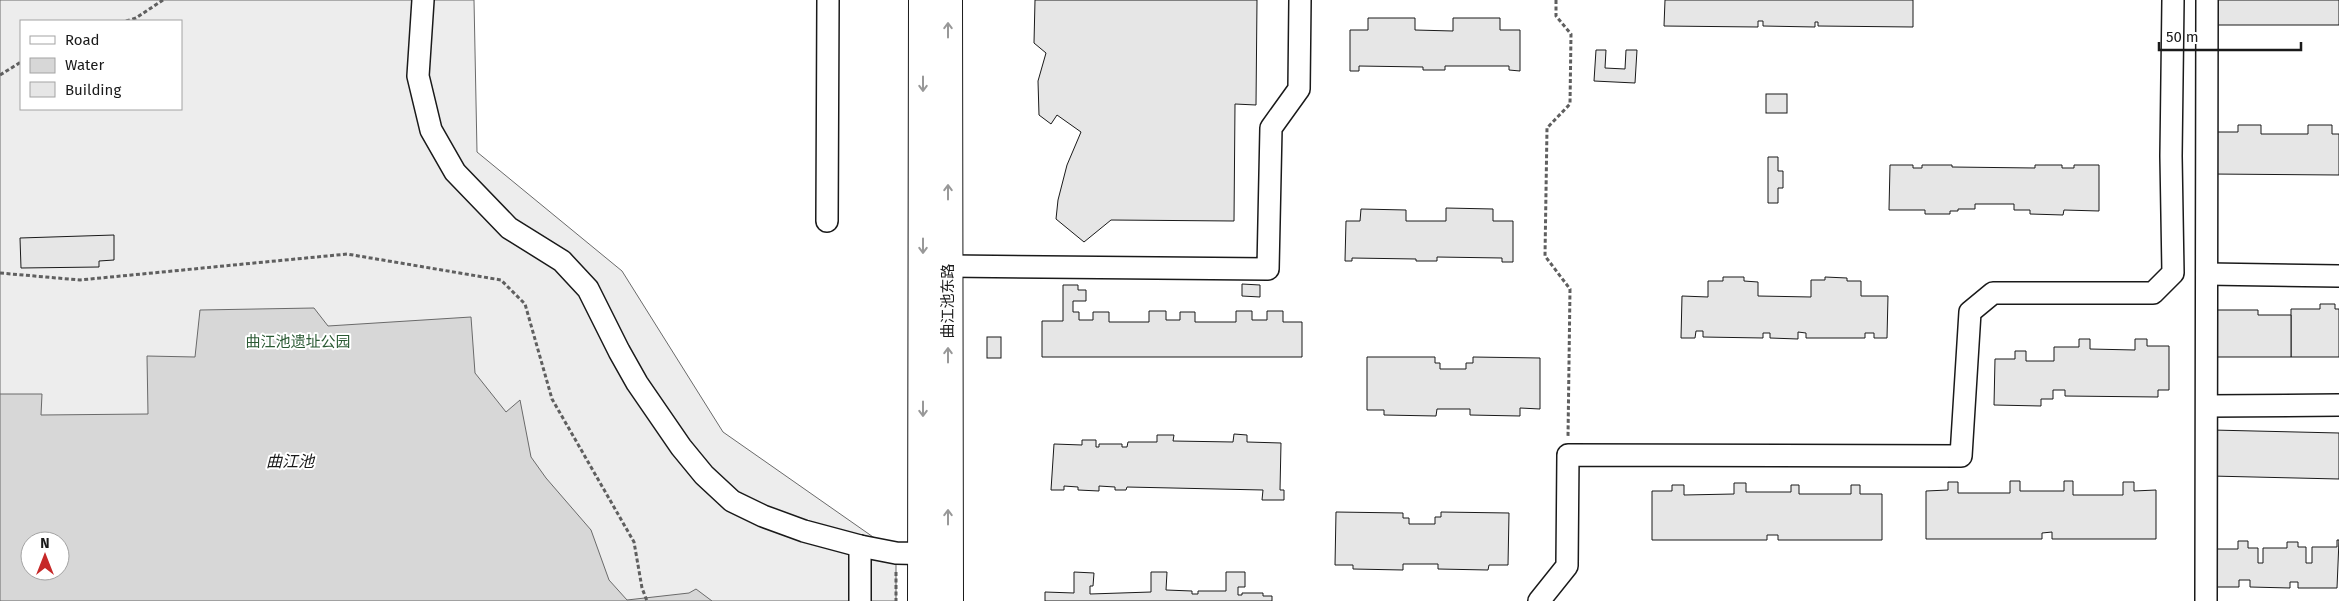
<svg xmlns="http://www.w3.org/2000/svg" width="2339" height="601" font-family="'Fira Sans','Noto Sans SC',sans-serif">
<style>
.built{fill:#ededed;stroke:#6a6a6a;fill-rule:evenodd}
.water{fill:#d7d7d7;stroke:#6a6a6a;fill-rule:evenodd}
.building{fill:#e6e6e6;stroke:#1a1a1a}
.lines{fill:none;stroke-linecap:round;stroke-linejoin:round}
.minor-casing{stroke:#1a1a1a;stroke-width:24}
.major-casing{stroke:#1a1a1a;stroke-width:30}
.path{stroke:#5f5f5f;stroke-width:3;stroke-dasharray:4 2.5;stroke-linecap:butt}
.minor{stroke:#fff;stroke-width:21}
.major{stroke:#fff;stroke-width:28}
.oneway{stroke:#989898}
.labels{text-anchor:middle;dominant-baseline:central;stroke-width:4;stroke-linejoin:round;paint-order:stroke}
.street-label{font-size:15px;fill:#1a1a1a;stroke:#fff}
.park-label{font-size:15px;fill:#2b5a34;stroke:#fff}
.water-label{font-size:16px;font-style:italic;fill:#1a1a1a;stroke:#fff}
</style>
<rect width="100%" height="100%" fill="#fff"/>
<path class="built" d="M0,0h474l3,152 145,119 101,161 173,121v48h-896zM21,21h160v88h-160zM30,541h30v30h-30z"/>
<path class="water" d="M314,308l14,18 143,-9 4,56 31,39 14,-12 11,57 15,21 45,52 18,50 18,20 62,-7 7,-4 16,12h-712v-207h42l-1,21 107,-1 -1,-58 48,1 5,-47zM30,541h30v30h-30z"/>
<g class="building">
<path d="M1035,0h222l-1,105 -21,-1 -1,117 -123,-1 -27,22 -28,-23 2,-19 9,-35 14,-33 -24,-17 -6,9 -12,-9 -1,-34 8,-28 -12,-10z"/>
<path d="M1665,0h248v27l-95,-1v-4h-3v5l-52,-1v-5h-5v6l-94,-1z"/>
<rect x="2212" y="0" width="127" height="25"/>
<path d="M1368,18h47v12l38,1v-13h47v12h20v41l-11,-1v-4h-64v4h-22v-3l-64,-1v5h-9v-41h18z"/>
<path d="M1596,50h10l-1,18 20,1 1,-19h11l-2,33 -41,-2z"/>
<rect x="1766" y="94" width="21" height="19"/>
<path d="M2238,125h23v9h47v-9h24v9h7v41l-128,-1v-42h27z"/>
<path d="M1768,157h10v14h5v17h-5v15h-10z"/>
<path d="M1890,165h23v3h9v-3h30v2l83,1v-3h27v3h12v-3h25v46l-35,-1 -1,5 -33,-1v-4h-16v-6h-39v5h-17v2h-8v3h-25v-4h-36z"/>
<path d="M1446,208l47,1v12h20v41h-11v-4l-65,-1v4h-21v-2l-64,-1v3h-7l1,-40h14l1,-12 45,1v11h40z"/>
<path d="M114,235v25l-15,1v6l-78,1 -1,-30z"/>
<path d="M1723,277h21v4l14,1v14l53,1v-17h14v-3l22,1v3h14v15h27l-1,42h-13v-5h-9v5h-59v-5l-8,-1v7l-28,-1v-5h-7v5l-60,-1v-6h-7l-1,7h-14l1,-42 26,1v-16h15z"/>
<path d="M1242,284l18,1v12l-18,-1z"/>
<path d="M1063,285h15v5h8v11h-13v11h6v8h14v-8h16v10h40v-11h17v9h14v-8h15v10h41v-11h16v9h15v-9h16v11h19v35h-260v-36h21z"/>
<path d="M2320,304h15v5h4v48h-48v-48h29z"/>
<path d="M2215,310h43v5h33v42h-76z"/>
<rect x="987" y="337" width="14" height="21"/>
<path d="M2079,339h11v10l45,1v-11h12v7h22v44h-11v7l-93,-1v-6h-12v9h-12v7l-47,-1 1,-46h20v-8h11v10h28v-14h25z"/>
<path d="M1367,357h68v6h5v6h26v-6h7v-6l67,1v51l-20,-1v8l-50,-1v-6h-33l-1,7 -52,-1v-5h-17z"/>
<path d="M2212,430l127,3v46l-128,-3z"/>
<path d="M1234,434l13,1v7l34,1 -1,47h4v10h-22l1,-10 -136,-3 -1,3h-11v-3l-16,-1v5l-21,-1v-3l-14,-1v4h-13l3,-46 28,1v-5h14v7h3v-3h23v3h5l1,-5h29v-7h17l-1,6 60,1z"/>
<path d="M2010,481h10v10h44v-10h9v14h50v-13h11v9l22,-1v49h-104v-7l-10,1v6h-116v-48l22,-1v-8h10v11h52z"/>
<path d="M1734,483h12v9h45v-7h8v9h52v-9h9v9h22v46h-104v-5h-11v5h-115v-49h20v-6h12v10l50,-1z"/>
<path d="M1336,512l67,1v5h6v6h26v-7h6v-5l68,1 -1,52h-19l-1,5 -50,-1v-5h-35v6l-50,-1v-4h-18z"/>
<path d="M2337,540h2l-2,48h-39v-6h-8v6l-40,-1v-7h-11v7h-28l5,-38h22v-8h10v7h10v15h5v-15h24v-6h11v5h8v16h6v-16h25z"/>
<path d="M1074,572l20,1 -1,13h-3v8l61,-2v-20h16l-1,18 26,1v3h6v-3h28v-19h19v15h-7v8h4v-2h21v3h9v5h-227v-9l29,1z"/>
</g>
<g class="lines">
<g class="minor-casing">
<g id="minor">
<path d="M423,0l-5,76 13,54 24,42 54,56 53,33 26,28 31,62 18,32 44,64 23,28 28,26 31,15 41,15 56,15 36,7 42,1"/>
<path d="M827,221l1,-221"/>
<path d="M948,266l320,3 3,-141 28,-39 1,-89"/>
<path d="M2207,274l132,2"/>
<path d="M2207,406l132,-1"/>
<path d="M860,601v-55"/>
<path d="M1539,601l28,-35 1,-111 393,1 9,-144 23,-19h160l20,-20 -2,-117 2,-156"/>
<path d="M2206,601l1,-601"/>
</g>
</g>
<g class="major-casing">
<g id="major">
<path d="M948,0l1,601"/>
<path d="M922,601l1,-601"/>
</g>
</g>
<g class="path">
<path d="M1556,0v16l15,18 -1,70 -23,24 -2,128 25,33 -2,148"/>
<path d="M126,21l10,-3 27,-18"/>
<path d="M0,75l21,-13"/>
<path d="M0,273l80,7 267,-26 154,26 24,24 27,95 82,143 8,46 5,13"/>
<path d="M896,572v29"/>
</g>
<use href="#minor" class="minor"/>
<use href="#major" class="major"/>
</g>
<defs><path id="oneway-shaft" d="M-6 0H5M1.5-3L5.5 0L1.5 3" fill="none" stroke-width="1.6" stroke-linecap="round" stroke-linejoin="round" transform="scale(1.25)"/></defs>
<g class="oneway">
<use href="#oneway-shaft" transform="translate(948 30) rotate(-90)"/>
<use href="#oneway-shaft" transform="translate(923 84) rotate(90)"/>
<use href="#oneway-shaft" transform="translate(948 192) rotate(-90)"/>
<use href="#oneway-shaft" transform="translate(923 246) rotate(90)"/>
<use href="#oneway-shaft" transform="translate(948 355) rotate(-90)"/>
<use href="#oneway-shaft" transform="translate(923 409) rotate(90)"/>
<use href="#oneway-shaft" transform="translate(948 517) rotate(-90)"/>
</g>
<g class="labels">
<g class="street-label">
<text transform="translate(948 301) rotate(-90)">曲江池东路</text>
</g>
<g class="park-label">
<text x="298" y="342">曲江池遗址公园</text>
</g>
<g class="water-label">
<text x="290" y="461">曲江池</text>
</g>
</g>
<rect x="20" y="20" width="162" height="90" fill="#ffffff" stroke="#a3a3a3"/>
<rect x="30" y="36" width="25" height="8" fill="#ffffff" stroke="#a3a3a3"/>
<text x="65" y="45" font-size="15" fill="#1a1a1a">Road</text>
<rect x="30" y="58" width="25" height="15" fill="#d7d7d7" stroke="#a3a3a3"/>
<text x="65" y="70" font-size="15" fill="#1a1a1a">Water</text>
<rect x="30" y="82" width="25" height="15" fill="#e6e6e6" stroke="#a3a3a3"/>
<text x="65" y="95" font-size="15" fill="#1a1a1a">Building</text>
<g transform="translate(45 556)"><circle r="24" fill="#ffffff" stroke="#a3a3a3"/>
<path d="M0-4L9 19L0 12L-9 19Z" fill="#c62828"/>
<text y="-8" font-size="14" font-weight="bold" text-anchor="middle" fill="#1a1a1a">N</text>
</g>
<path d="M2159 42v8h142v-8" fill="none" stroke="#1a1a1a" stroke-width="2.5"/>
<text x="2166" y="42" font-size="15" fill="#1a1a1a" stroke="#ffffff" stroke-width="4" paint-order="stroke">50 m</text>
</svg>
